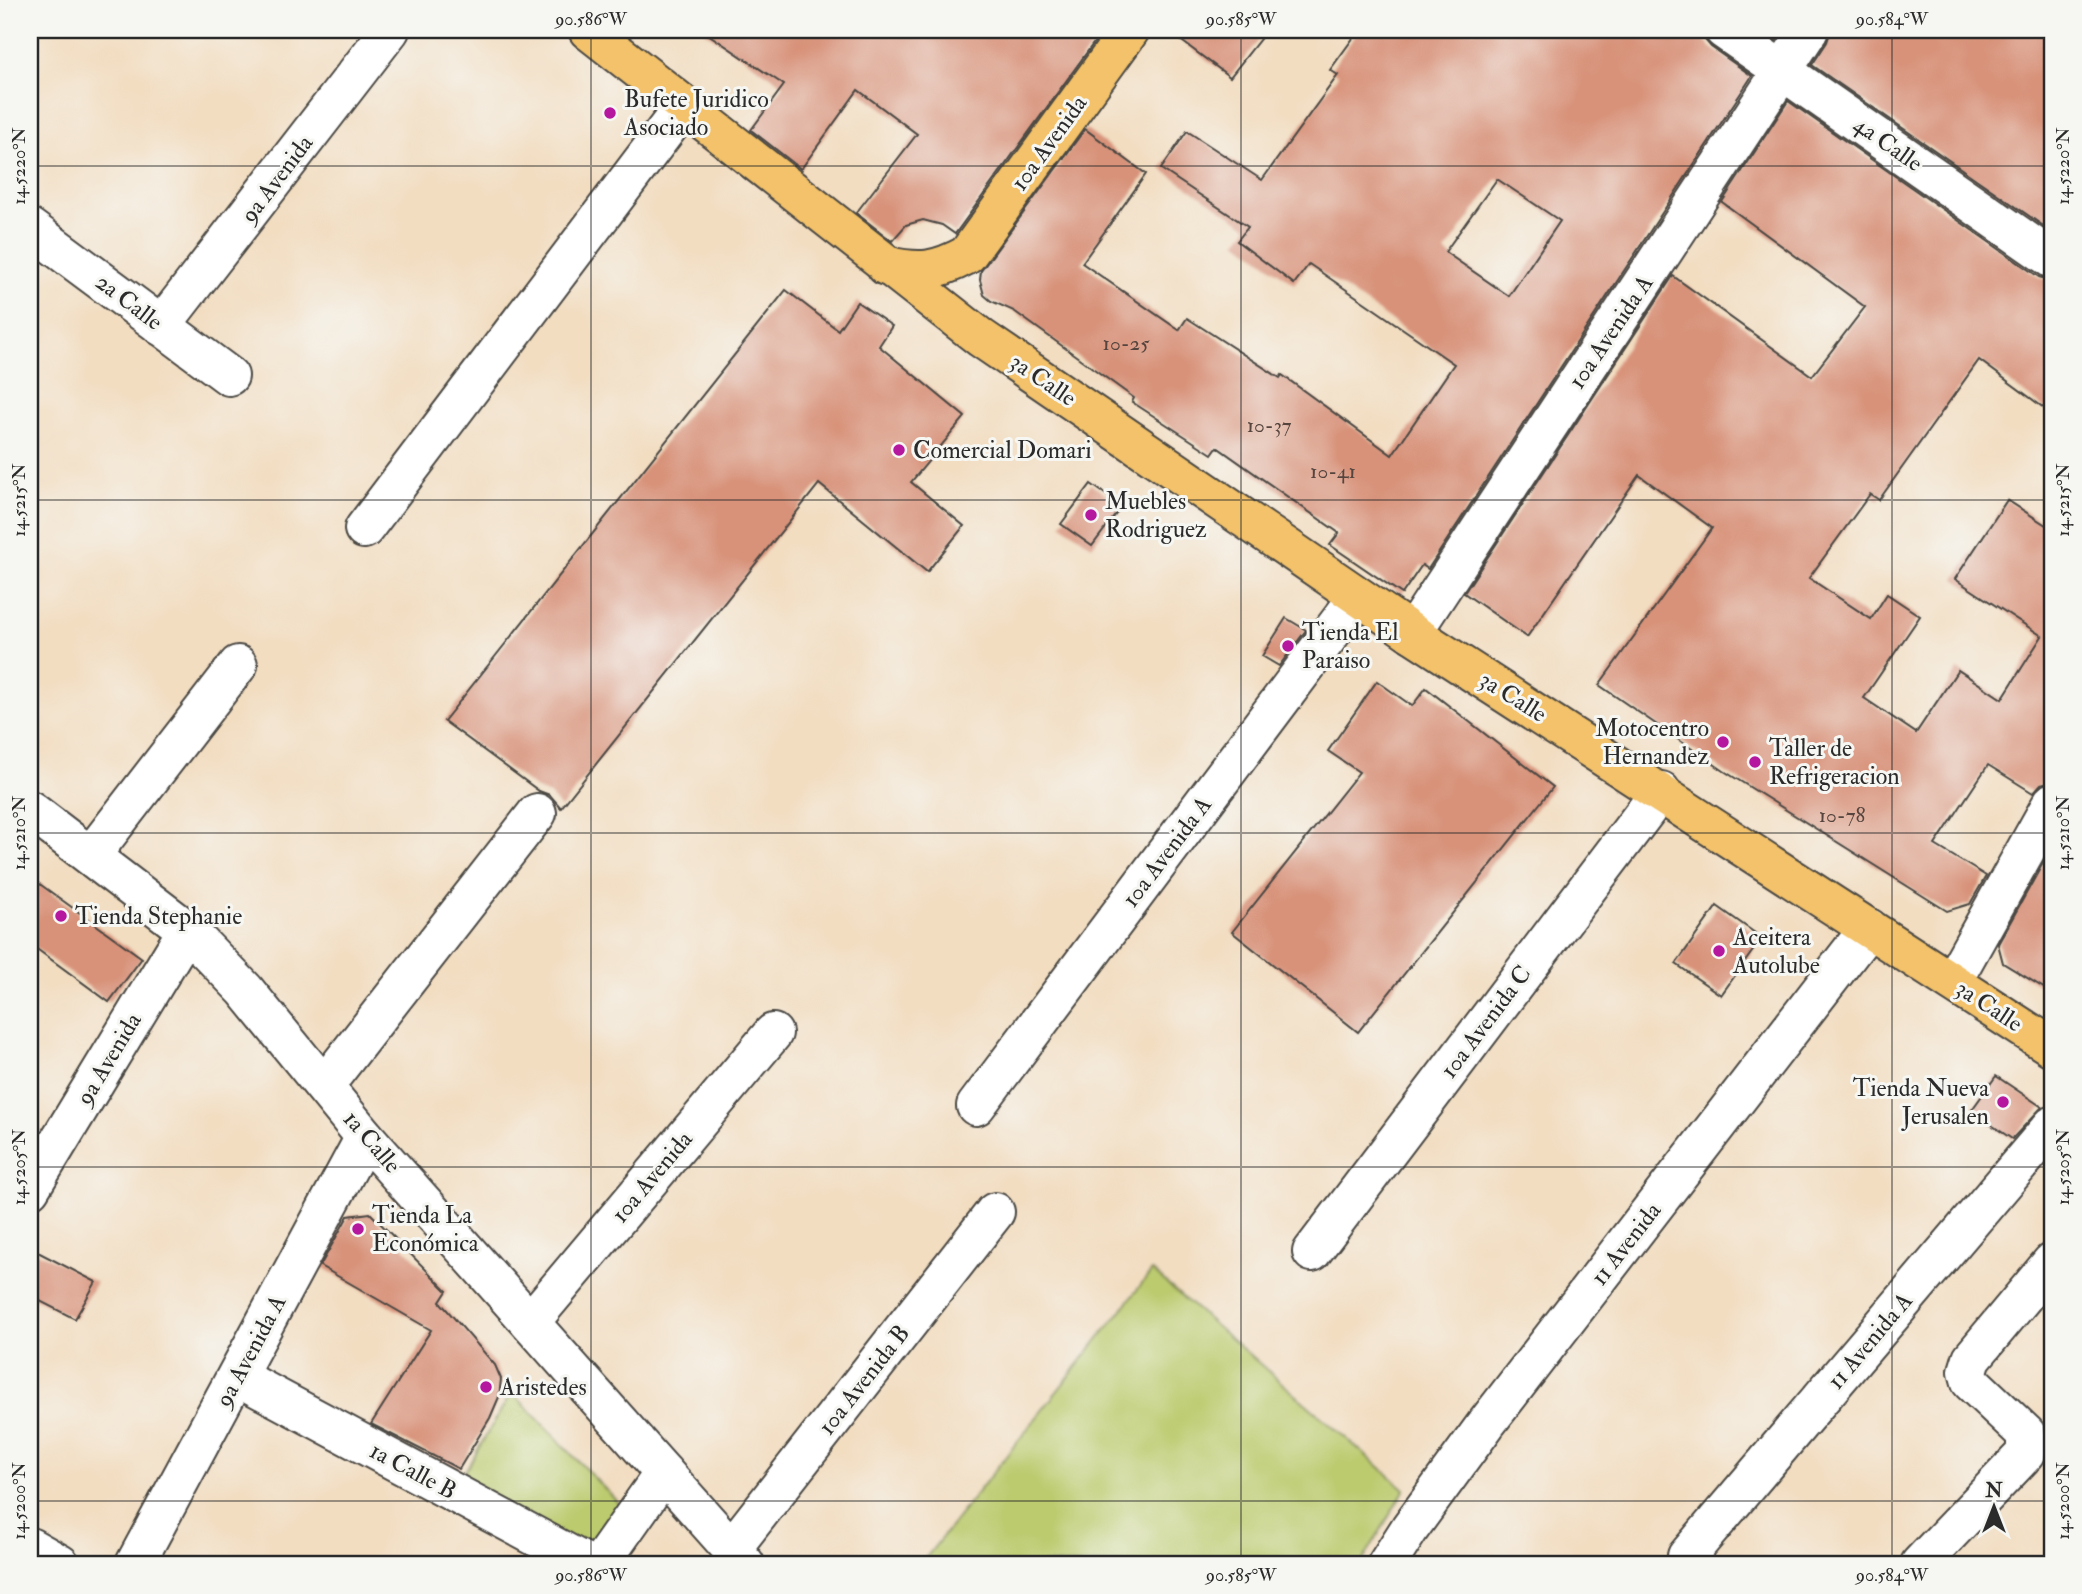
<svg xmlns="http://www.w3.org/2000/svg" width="2082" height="1594" font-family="'IM FELL Double Pica',serif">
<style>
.green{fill:#bccb6e;stroke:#747b4c;stroke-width:2}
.building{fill:#d89279;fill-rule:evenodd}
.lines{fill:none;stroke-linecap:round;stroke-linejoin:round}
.minor-casing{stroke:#494642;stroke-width:42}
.major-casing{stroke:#494642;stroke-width:42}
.minor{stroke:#fff;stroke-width:38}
.major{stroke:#f3c26a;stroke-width:38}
.ticks{fill:none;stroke:#2b2b2b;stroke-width:2;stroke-opacity:0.45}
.poi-dot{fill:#b5179e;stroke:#f6f6f2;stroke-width:2.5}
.labels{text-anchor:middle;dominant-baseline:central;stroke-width:6;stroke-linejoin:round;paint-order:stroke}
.number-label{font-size:21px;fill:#56453e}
.poi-label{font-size:24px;fill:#2b2b2b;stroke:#f6f6f2;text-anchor:start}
.street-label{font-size:24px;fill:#2b2b2b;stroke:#f6f6f2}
.neatline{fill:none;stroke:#2b2b2b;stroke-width:2.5}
.ticks-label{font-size:18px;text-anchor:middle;fill:#2b2b2b}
</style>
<rect width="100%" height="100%" fill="#f6f6f2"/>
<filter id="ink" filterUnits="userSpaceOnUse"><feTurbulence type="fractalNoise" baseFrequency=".0143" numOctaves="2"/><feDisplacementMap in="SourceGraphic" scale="14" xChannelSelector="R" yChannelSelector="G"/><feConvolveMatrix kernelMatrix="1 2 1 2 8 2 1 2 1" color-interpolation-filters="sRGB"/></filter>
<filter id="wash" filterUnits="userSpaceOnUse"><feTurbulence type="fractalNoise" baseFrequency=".00686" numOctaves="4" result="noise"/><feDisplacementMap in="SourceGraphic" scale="28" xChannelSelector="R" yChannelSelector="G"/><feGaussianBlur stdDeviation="1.57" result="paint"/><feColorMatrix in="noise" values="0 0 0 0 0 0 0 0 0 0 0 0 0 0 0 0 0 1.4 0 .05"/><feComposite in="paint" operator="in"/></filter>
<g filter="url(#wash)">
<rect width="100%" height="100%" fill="#f2ddc1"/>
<g class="green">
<path d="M1152,1271l253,218 -44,75h-440z"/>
<path d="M512,1392l114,119 -32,51 -139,-74z"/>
</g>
<g id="blocks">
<g class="building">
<path d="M702,30h401l-148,204 -13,-9 -19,-5 -17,5 -14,16 -36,-28 61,-79 -59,-44 -57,79 -50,-39 33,-45z"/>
<path d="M1167,30h100l-37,47z"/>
<path d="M1359,30h343l3,10 6,7 41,29 -324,493 -6,-4 -20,29 -72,-49 9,-12 -122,-86 -5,7 -80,-52 2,-4 -120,-87 -23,-10 -7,-6 -4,-15 1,-9 104,-142 61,45 -64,89 97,67 8,-12 93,60 2,-3 110,80 62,-91 -145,-100 -15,20 -57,-43 11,-14 -87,-58 26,-38 75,49 76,-105 -8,-5zM1497,179l63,42 -51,75 -64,-44z"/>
<path d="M1762,30h21l-7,10z"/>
<path d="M1831,30h221v202l-240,-167 15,-23z"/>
<path d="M1788,101l251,176 13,4v133l-73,-54 -100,140 -9,-6 -61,84 62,41 16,-25 33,22 -56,82 52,35 42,-63 44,29 40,-63 -87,-57 52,-79 45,29v252l-11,3 -8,9 -45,-28 -53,80 51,31 -16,28 -23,7 -223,-140 -125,-86 113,-157 -73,-53 -112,162 -63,-44 209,-317 139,100 53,-69 -143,-105z"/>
<path d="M786,290l52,40 19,-28 35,24 -13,20 86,71 -54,65 53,44 -37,46 -108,-88 -258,324 -11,-13 -11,-4 -95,-70z"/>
<path d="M1091,484l31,22 -30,40 -31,-22z"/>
<path d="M1286,618l20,12 -27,36 -17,-10z"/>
<path d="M1377,681l35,25 14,-18 127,99 -195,245 -126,-100 127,-160 -31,-21z"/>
<path d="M2052,847v146l-49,-30 -5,-19z"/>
<path d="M30,877l112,81 -33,44 -79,-58z"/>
<path d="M1717,906l45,32 -41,57 -45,-31z"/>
<path d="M1996,1076l46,31 -30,32 -41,-28z"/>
<path d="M370,1213l77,78 -7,11 55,63 6,14 -2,18 -9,21 -31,51 -88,-45 60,-94 -111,-64 28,-50z"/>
<path d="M30,1248l66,34 -21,37 -45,-23z"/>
</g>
</g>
</g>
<g filter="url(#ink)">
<use href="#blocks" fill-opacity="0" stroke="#494642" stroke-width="2"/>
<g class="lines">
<g class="minor-casing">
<g id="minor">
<path d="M1724,30l328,229"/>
<path d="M30,228l199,148"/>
<path d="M161,326l229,-296"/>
<path d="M364,529l320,-423"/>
<path d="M1412,633l397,-603"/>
<path d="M30,810l157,120 58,60 120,147 380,427"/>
<path d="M92,854l146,-189"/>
<path d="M1952,982l100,-179"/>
<path d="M324,1086l213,-273"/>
<path d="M976,1106l382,-509"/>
<path d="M30,1189l157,-259"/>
<path d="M1312,1252l349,-461"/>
<path d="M531,1321l242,-288"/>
<path d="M238,1377l349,187"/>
<path d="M30,1547l30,17"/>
<path d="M732,1548l263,-336"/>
<path d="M1687,1556l365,-430"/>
<path d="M135,1564l230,-427"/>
<path d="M600,1564l64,-91"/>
<path d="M1387,1564l23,-36 76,-104 383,-496"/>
<path d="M1920,1564l106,-111v-19l-55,-52 -3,-11 4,-13 80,-96"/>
</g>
</g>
<g class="major-casing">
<g id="major">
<path d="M588,30l393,308 431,295 640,414"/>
<path d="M886,266c35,7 49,6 81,-11l163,-225"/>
</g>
</g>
<use href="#minor" class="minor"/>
<use href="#major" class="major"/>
</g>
</g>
<path class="ticks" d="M591,30v1534M1241,30v1534M1892,30v1534M30,166h2022M30,500h2022M30,833h2022M30,1167h2022M30,1501h2022"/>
<g class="poi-dot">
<circle cx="610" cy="113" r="7"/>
<circle cx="899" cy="450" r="7"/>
<circle cx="1091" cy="515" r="7"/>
<circle cx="1288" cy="646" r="7"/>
<circle cx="1723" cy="742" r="7"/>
<circle cx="1755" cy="762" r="7"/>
<circle cx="61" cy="916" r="7"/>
<circle cx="1719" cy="951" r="7"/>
<circle cx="2003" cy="1102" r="7"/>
<circle cx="358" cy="1229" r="7"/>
<circle cx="486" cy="1387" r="7"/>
</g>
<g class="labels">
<g class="number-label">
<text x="1126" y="343">10-25</text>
<text x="1269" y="425">10-37</text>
<text x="1333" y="471">10-41</text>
<text x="1842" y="815">10-78</text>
</g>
<g class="poi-label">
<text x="624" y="99">Bufete Juridico<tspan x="624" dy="28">Asociado</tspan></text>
<text x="913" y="450">Comercial Domari</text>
<text x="1105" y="501">Muebles<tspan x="1105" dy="28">Rodriguez</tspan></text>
<text x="1302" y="632">Tienda El<tspan x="1302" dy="28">Paraiso</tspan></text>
<text x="1709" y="728" text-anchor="end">Motocentro<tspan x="1709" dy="28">Hernandez</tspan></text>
<text x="1769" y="748">Taller de<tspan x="1769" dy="28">Refrigeracion</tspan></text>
<text x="75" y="916">Tienda Stephanie</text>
<text x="1733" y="937">Aceitera<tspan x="1733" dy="28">Autolube</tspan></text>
<text x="1989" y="1088" text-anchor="end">Tienda Nueva<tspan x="1989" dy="28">Jerusalen</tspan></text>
<text x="372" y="1215">Tienda La<tspan x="372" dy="28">Económica</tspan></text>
<text x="500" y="1387">Aristedes</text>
</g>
<g class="street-label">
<text transform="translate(1049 143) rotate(-54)">10a Avenida</text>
<text transform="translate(1888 144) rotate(35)">4a Calle</text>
<text transform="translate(277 179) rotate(-53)">9a Avenida</text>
<text transform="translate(129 302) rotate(37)">2a Calle</text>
<text transform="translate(1611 332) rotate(-56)">10a Avenida A</text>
<text transform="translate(1043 380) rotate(34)">3a Calle</text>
<text transform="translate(1513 697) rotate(32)">3a Calle</text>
<text transform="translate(1167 852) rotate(-53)">10a Avenida A</text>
<text transform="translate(1989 1006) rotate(33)">3a Calle</text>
<text transform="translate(1486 1022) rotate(-53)">10a Avenida C</text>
<text transform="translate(109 1059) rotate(-59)">9a Avenida</text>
<text transform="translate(372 1142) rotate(49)">1a Calle</text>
<text transform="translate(652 1177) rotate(-50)">10a Avenida</text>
<text transform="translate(1626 1244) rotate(-52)">11 Avenida</text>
<text transform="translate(1870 1341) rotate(-50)">11 Avenida A</text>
<text transform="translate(251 1351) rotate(-62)">9a Avenida A</text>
<text transform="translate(864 1380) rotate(-52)">10a Avenida B</text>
<text transform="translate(413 1471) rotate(28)">1a Calle B</text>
</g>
</g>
<rect width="2082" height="1594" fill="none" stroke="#f6f6f2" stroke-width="77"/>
<g transform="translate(1994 1507)" stroke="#f6f6f2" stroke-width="5" paint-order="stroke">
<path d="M0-5L12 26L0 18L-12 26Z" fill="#2b2b2b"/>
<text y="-10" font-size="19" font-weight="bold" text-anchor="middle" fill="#2b2b2b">N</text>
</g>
<rect x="38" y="38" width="2006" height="1518" class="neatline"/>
<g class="ticks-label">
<text x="591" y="25">90.586°W</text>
<text x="1241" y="25">90.585°W</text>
<text x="1892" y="25">90.584°W</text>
<text transform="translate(19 166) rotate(-90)" y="6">14.5220°N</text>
<text transform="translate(2063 166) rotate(-90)" y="6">14.5220°N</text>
<text transform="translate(19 500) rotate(-90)" y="6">14.5215°N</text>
<text transform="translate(2063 500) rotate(-90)" y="6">14.5215°N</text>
<text transform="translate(19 833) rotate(-90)" y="6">14.5210°N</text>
<text transform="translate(2063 833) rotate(-90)" y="6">14.5210°N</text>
<text transform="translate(19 1167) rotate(-90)" y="6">14.5205°N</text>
<text transform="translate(2063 1167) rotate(-90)" y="6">14.5205°N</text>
<text transform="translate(19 1501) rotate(-90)" y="6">14.5200°N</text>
<text transform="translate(2063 1501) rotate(-90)" y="6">14.5200°N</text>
<text x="591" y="1581">90.586°W</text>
<text x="1241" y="1581">90.585°W</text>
<text x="1892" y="1581">90.584°W</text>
</g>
</svg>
